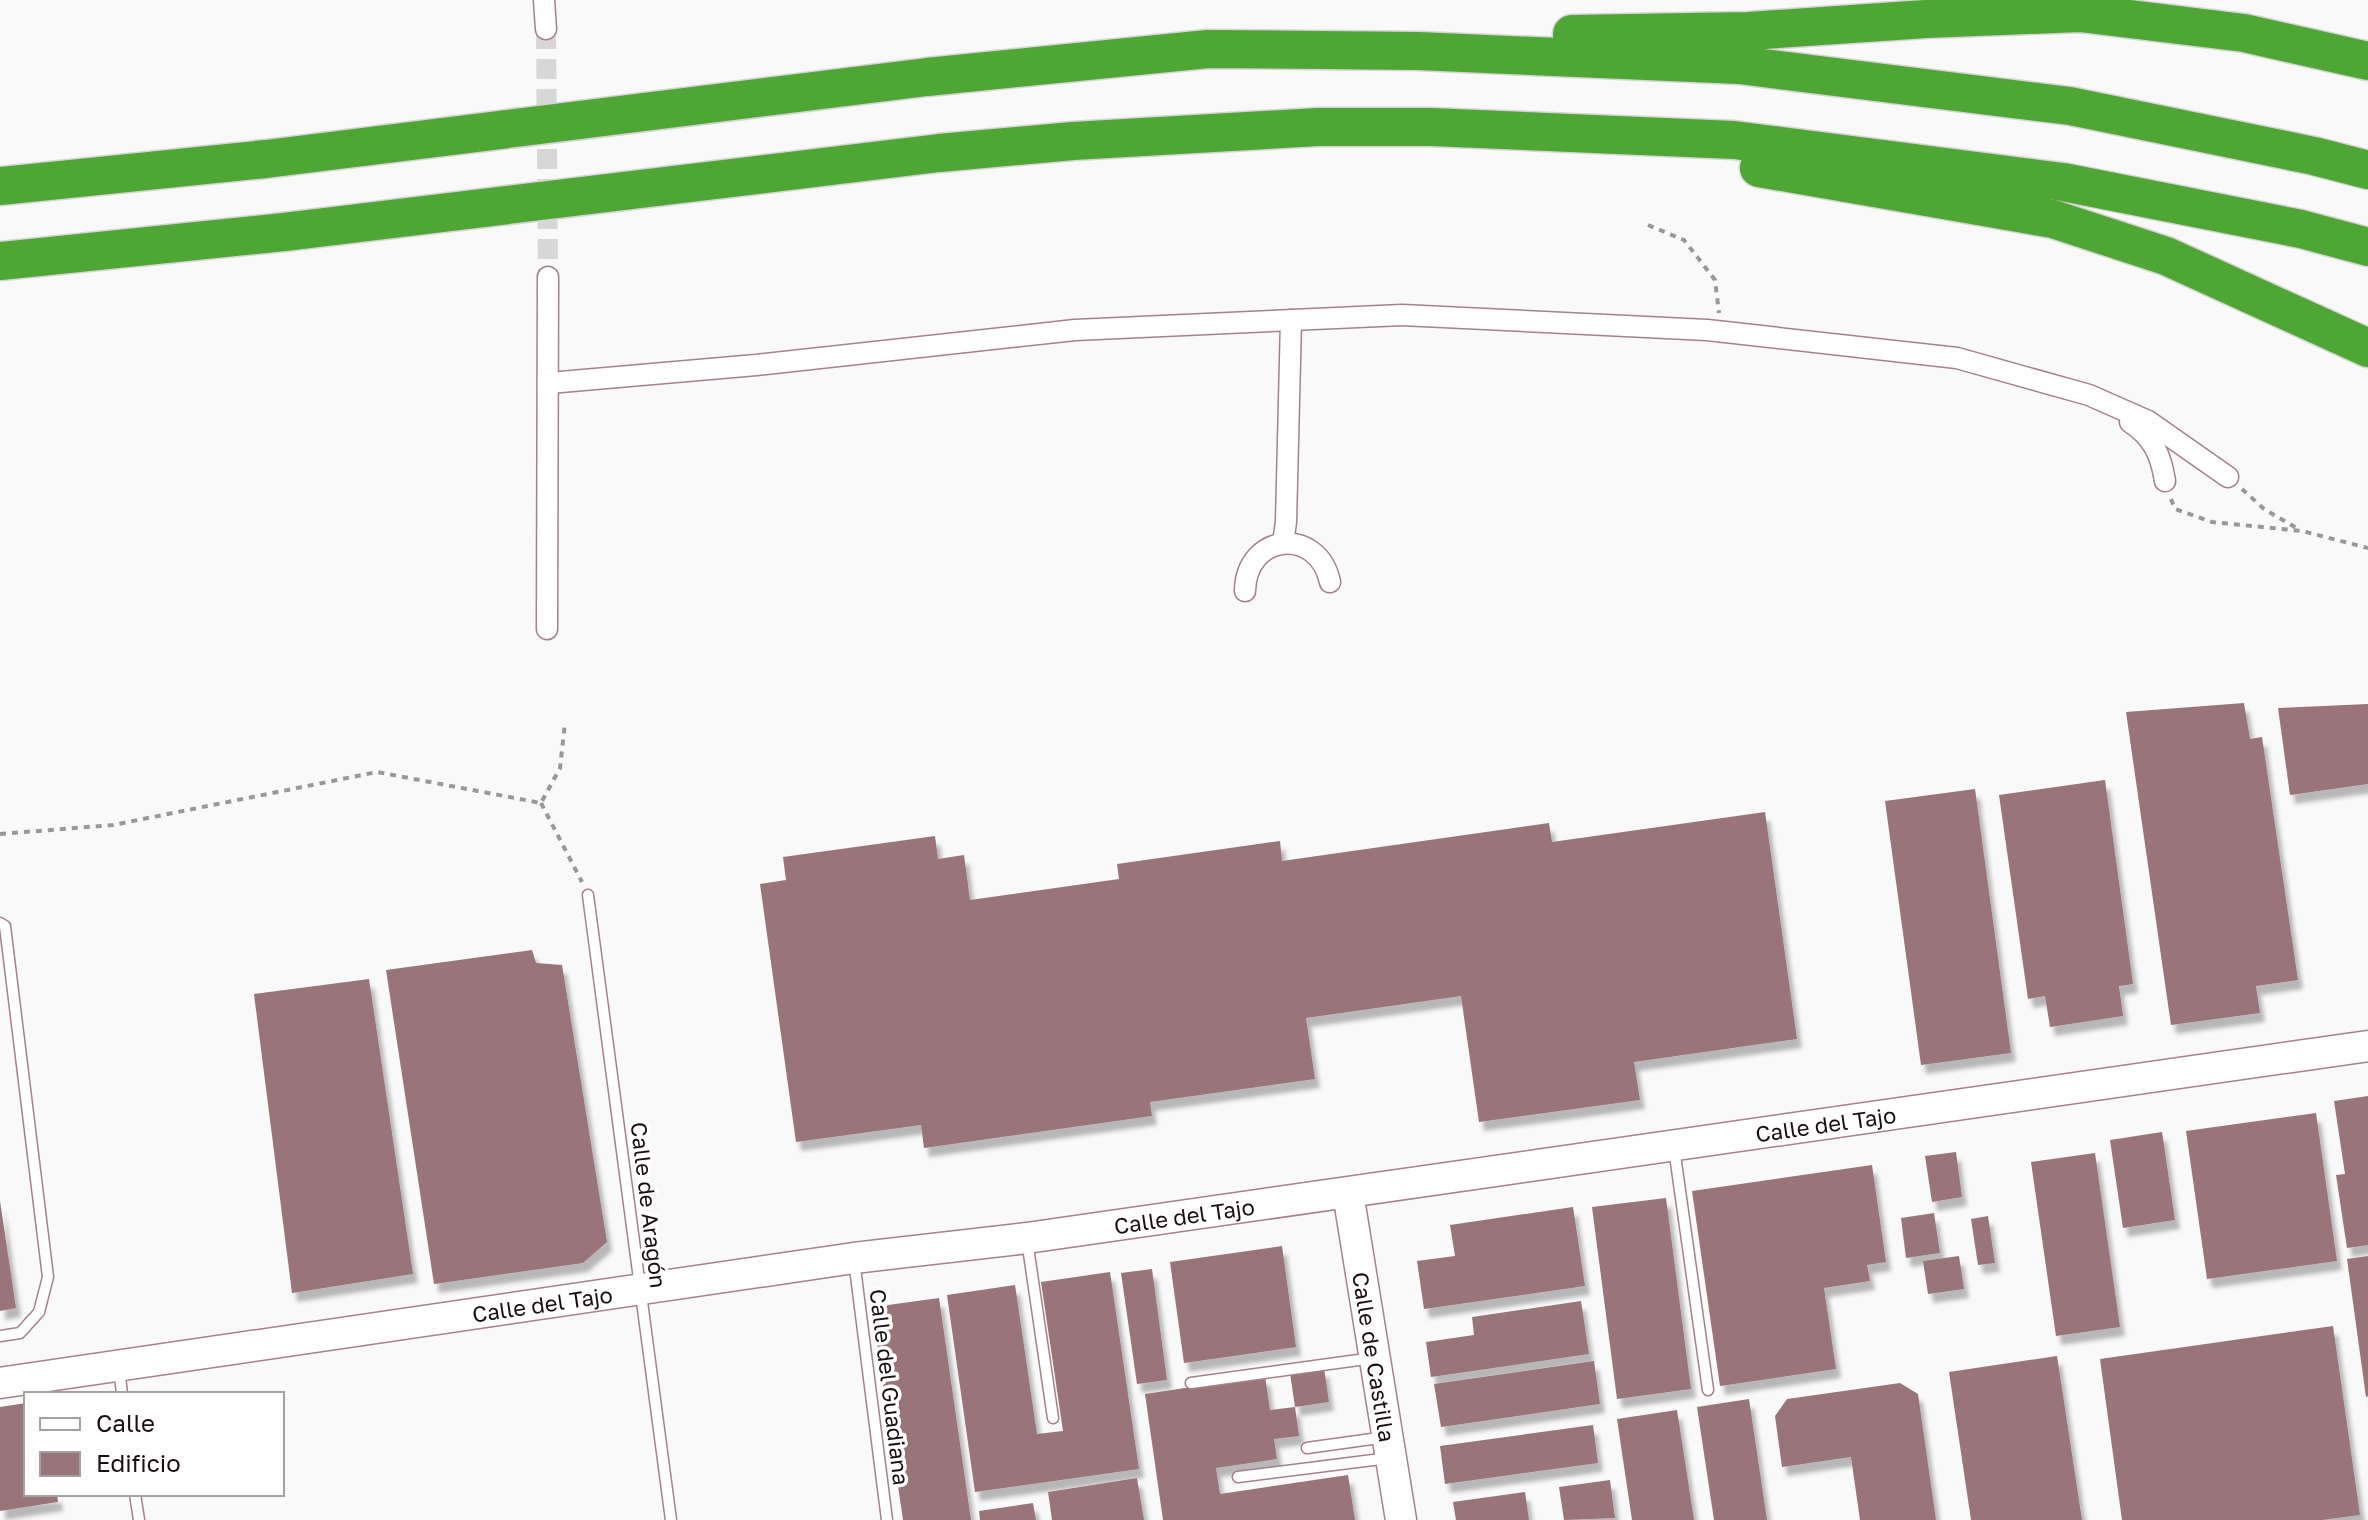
<svg xmlns="http://www.w3.org/2000/svg" width="2368" height="1520" font-family="'Golos Text',sans-serif">
<style>
.building{fill:#99747a;filter:url(#shadow)}
.lines{fill:none;stroke-linecap:round;stroke-linejoin:round}
.street-tunnel{stroke:#d8d6d6;stroke-width:20;stroke-dasharray:20 10;stroke-linecap:butt}
.lane-casing{stroke:#a68187;stroke-width:13}
.street-casing{stroke:#a68187;stroke-width:23}
.secondary-casing{stroke:#a68187;stroke-width:33}
.highway-casing{stroke:#d6d4d4;stroke-width:41}
.path{stroke:#9b9697;stroke-width:4;stroke-dasharray:6 6;stroke-linecap:butt}
.lane{stroke:#fff;stroke-width:10}
.street{stroke:#fff;stroke-width:20}
.secondary{stroke:#fff;stroke-width:30}
.highway{stroke:#4ea635;stroke-width:38}
.labels{text-anchor:middle;dominant-baseline:central;stroke-width:7;stroke-linejoin:round;paint-order:stroke}
.street-label{font-size:22px;fill:#1b0e11;stroke:#fff}
</style>
<defs>
<filter id="shadow"><feDropShadow dx="5" dy="9" stdDeviation="2" flood-color="#0004"/></filter>
</defs>
<rect width="100%" height="100%" fill="#f9f9f9"/>
<g class="building">
<path d="M2244,703l6,36 12,-2 36,243 -42,6 4,27 -89,12 -45,-313z"/>
<path d="M2368,704v80l-78,11 -12,-87z"/>
<path d="M2105,780l28,204 -14,2 4,30 -73,11 -5,-31 -17,3 -29,-204z"/>
<path d="M1975,789l36,264 -90,12 -36,-264z"/>
<path d="M1765,812l32,227 -163,23 6,38 -161,22 -18,-126 -155,22 9,61 -165,23 2,14 -228,32 -3,-23 -125,17 -36,-258 26,-4 -3,-23 152,-21 3,23 26,-4 6,45 149,-21 -2,-15 163,-23 2,20 267,-38 3,19z"/>
<path d="M532,950l4,13 26,2 45,277 -24,21 -149,21 -48,-314z"/>
<path d="M369,979l44,295 -121,19 -38,-299z"/>
<path d="M2368,1096v149l-21,3 -11,-73 9,-1 -11,-73z"/>
<path d="M2316,1113l21,148 -130,18 -21,-148z"/>
<path d="M2162,1132l13,88 -52,8 -13,-88z"/>
<path d="M1956,1152l6,45 -30,5 -7,-46z"/>
<path d="M2095,1153l25,174 -64,9 -25,-174z"/>
<path d="M1872,1165l14,97 -19,3 3,16 -46,7 12,81 -116,17 -28,-195z"/>
<path d="M1666,1198l25,191 -74,10 -25,-192z"/>
<path d="M0,1201l16,107 -16,3z"/>
<path d="M1573,1207l12,79 -161,23 -7,-48 38,-5 -5,-31z"/>
<path d="M1934,1213l6,40 -34,5 -5,-40z"/>
<path d="M1988,1216l7,47 -17,2 -7,-46z"/>
<path d="M1282,1246l14,101 -112,16 -14,-101z"/>
<path d="M1959,1256l5,33 -36,5 -5,-33z"/>
<path d="M2368,1256v140l-2,1 -19,-138z"/>
<path d="M1152,1269l15,111 -30,4 -16,-111z"/>
<path d="M1110,1272l29,197 -164,23 -28,-197 68,-10 22,149 26,-3 -22,-149z"/>
<path d="M939,1298l32,222h-68l-29,-198 4,-10 10,-7z"/>
<path d="M1581,1301l8,53 -158,23 -5,-35 48,-7 -2,-18z"/>
<path d="M2333,1326l27,189 -38,5h-200l-22,-161z"/>
<path d="M2057,1356l25,164h-111l-22,-148z"/>
<path d="M1594,1361l6,43 -159,23 -7,-43z"/>
<path d="M1324,1368l5,34 -34,5 -5,-34z"/>
<path d="M1265,1376l5,34 25,-3 4,29 -25,3 3,20 -61,9 4,26 128,-19 7,45h-192l-18,-126z"/>
<path d="M1900,1383l18,11 18,126h-76l-9,-63 -69,10 -7,-51 12,-17z"/>
<path d="M1749,1399l18,121h-53l-17,-113z"/>
<path d="M26,1403v91h31l1,8 -58,9v-104z"/>
<path d="M1677,1410l17,110h-62l-15,-101z"/>
<path d="M1593,1425l5,38 -153,21 -5,-38z"/>
<path d="M1137,1478l7,42h-92l-4,-28z"/>
<path d="M1610,1480l5,38 -51,2 -5,-33z"/>
<path d="M1525,1492l4,28h-73l-3,-18z"/>
<path d="M1033,1503l3,17h-56l-1,-9z"/>
</g>
<g class="lines">
<path class="street-tunnel" d="M546,29l2,248"/>
<g class="lane-casing">
<g id="lane">
<path d="M588,895l83,625"/>
<path d="M0,923l5,3 43,351 -9,35 -19,21 -20,3"/>
<path d="M1674,1148l34,242"/>
<path d="M1027,1240l26,178"/>
<path d="M854,1260l33,260"/>
<path d="M119,1368l3,26"/>
<path d="M1191,1383l182,-25"/>
<path d="M1307,1448l79,-11"/>
<path d="M1238,1477l151,-19"/>
<path d="M135,1494l4,26"/>
</g>
</g>
<g class="street-casing">
<g id="street">
<path d="M544,0l2,29"/>
<path d="M549,383l207,-18 319,-35 327,-15 305,15 250,28 132,37 59,26 80,56"/>
<path d="M2130,422c23,15 31,33 35,59"/>
<path d="M1283,543l3,-21 5,-202"/>
<path d="M1245,591c1,-58 73,-65 85,-9"/>
<path d="M547,629l1,-352"/>
</g>
</g>
<g class="secondary-casing">
<g id="secondary">
<path id="s1" d="M1348,1193l53,327"/>
<path id="s2" d="M0,1383l854,-125 173,-20 1341,-192"/>
</g>
</g>
<g class="highway-casing">
<g id="highway">
<path d="M1572,34l177,-3 177,-12 154,-6 164,20 124,28"/>
<path d="M1759,168l294,51 113,37 202,92"/>
<path d="M0,186l266,-27 661,-82 281,-28 210,2 321,14 331,41 244,50 54,14"/>
<path d="M0,261l284,-29 655,-79 134,-12 245,-14h113l303,13 329,42 238,47 67,18"/>
</g>
</g>
<g class="path">
<path d="M1648,225l36,15 31,40 4,33"/>
<path d="M2242,489l22,20 36,21"/>
<path d="M2171,499l4,10 37,13 90,9 66,17"/>
<path d="M541,803l41,79"/>
<path d="M0,834l113,-9 264,-53 164,31 19,-35 5,-45"/>
</g>
<use href="#lane" class="lane"/>
<use href="#street" class="street"/>
<use href="#secondary" class="secondary"/>
<use href="#highway" class="highway"/>
</g>
<g class="labels">
<g class="street-label">
<text stroke="none"><textPath href="#s2" startOffset="1844">Calle del Tajo</textPath></text>
<text transform="translate(649 1205) rotate(83)">Calle de Aragón</text>
<text stroke="none"><textPath href="#s2" startOffset="1196">Calle del Tajo</textPath></text>
<text stroke="none"><textPath href="#s2" startOffset="548">Calle del Tajo</textPath></text>
<text stroke="none"><textPath href="#s1" startOffset="166">Calle de Castilla</textPath></text>
<text transform="translate(890 1387) rotate(83)">Calle del Guadiana</text>
</g>
</g>
<rect x="24" y="1392" width="260" height="104" fill="#ffffff" stroke="#a49fa0" stroke-width="2"/>
<rect x="40" y="1418" width="40" height="12" fill="#ffffff" stroke="#a49fa0" stroke-width="2"/>
<text x="96" y="1432" font-size="24" fill="#1b0e11">Calle</text>
<rect x="40" y="1452" width="40" height="24" fill="#99747a" stroke="#a49fa0" stroke-width="2"/>
<text x="96" y="1472" font-size="24" fill="#1b0e11">Edificio</text>
</svg>
